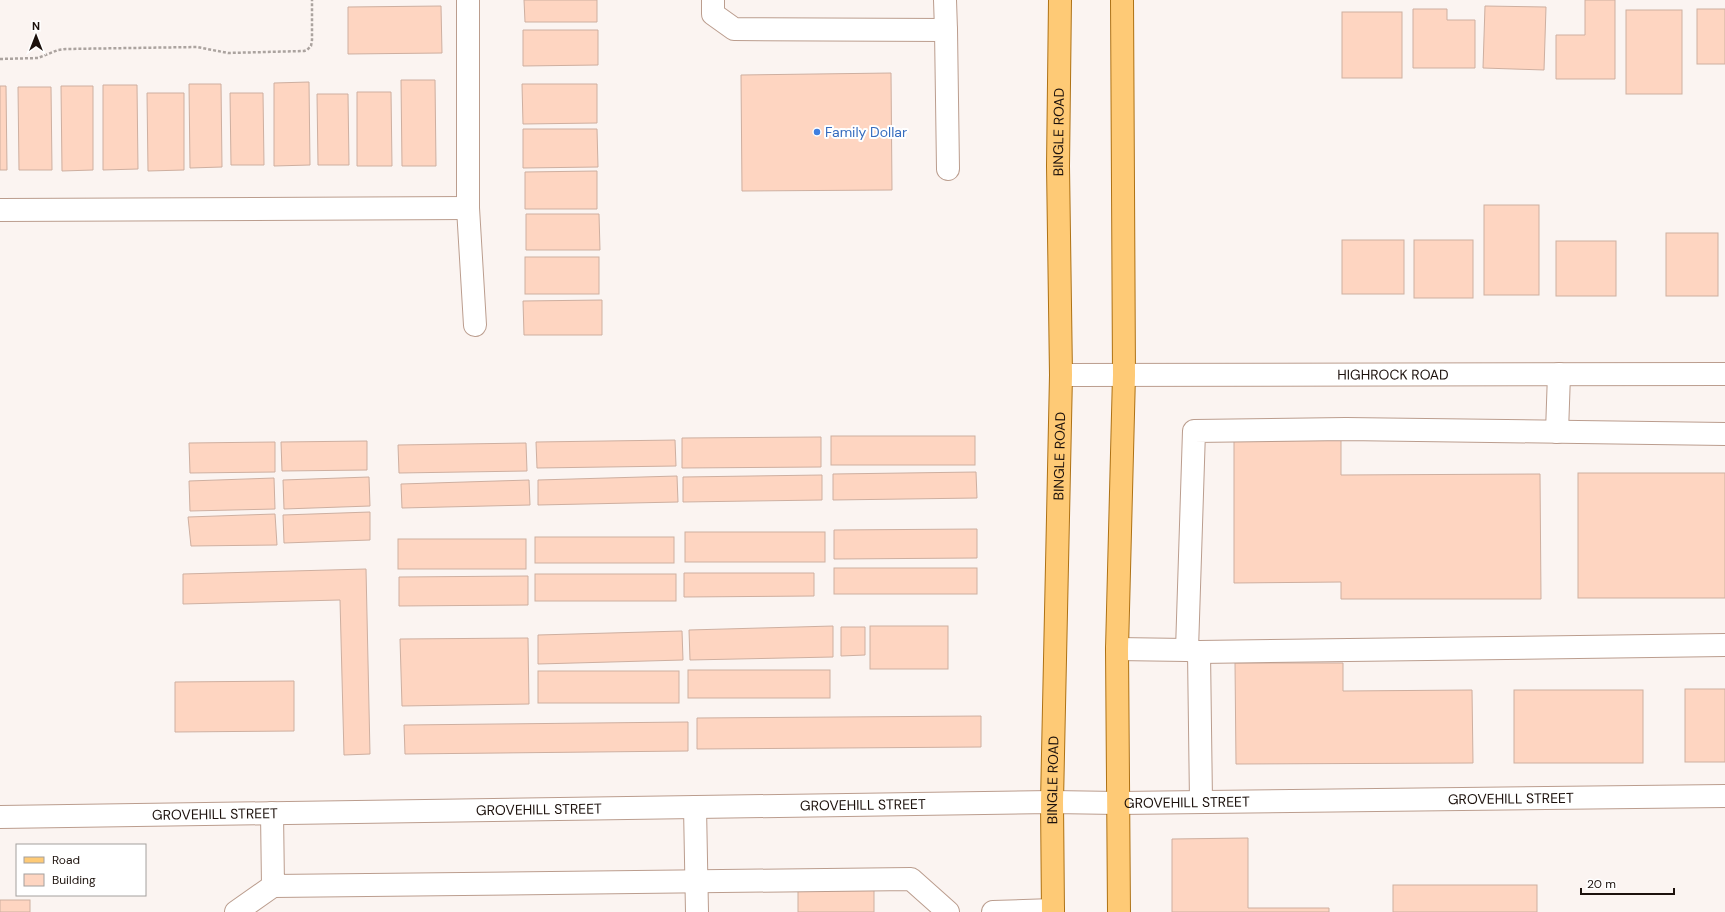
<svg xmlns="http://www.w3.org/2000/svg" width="1725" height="912" font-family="'DM Sans',sans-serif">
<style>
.building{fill:#fed5c1;stroke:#ceafa0}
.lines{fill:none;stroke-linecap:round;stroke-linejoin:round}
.minor-casing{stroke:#bb9d8e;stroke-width:24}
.major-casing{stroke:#ae7215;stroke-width:24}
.path{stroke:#aba39f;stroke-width:2.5;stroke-dasharray:3 2;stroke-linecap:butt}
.minor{stroke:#fff;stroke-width:22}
.major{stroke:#feca76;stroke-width:22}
.shop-dot{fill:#3f7fe0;stroke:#fff;stroke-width:1.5}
.labels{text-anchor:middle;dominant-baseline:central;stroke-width:4;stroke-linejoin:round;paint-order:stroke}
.shop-label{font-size:14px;fill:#366cbe;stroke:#fff;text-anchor:start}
.street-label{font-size:14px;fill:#1c110c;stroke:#fff}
</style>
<rect width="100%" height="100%" fill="#fbf4f1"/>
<g class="building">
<path d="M524,0h73v22h-72z"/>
<path d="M1585,0h30v79h-59v-44h29z"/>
<path d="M441,6l1,47 -94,1v-47z"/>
<path d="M1485,6l61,1 -2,63 -61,-2z"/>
<path d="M1413,9h34v11h28v48h-62z"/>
<rect x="1697" y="9" width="28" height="55"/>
<rect x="1626" y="10" width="56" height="84"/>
<rect x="1342" y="12" width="60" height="66"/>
<path d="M523,30h75v35l-75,1z"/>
<path d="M891,73l1,117 -150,1 -1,-116z"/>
<path d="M401,80h34l1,86h-34z"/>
<path d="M309,82l1,83 -36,1v-83z"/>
<path d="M189,84h32l1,83 -32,1z"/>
<path d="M522,84h75v39l-74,1z"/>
<path d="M103,85h34l1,84 -35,1z"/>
<path d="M0,86h6l1,84h-7z"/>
<path d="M61,86h32v84l-31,1z"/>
<path d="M18,87h33l1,83h-33z"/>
<path d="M357,92h34l1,74h-35z"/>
<path d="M147,93h37v77l-36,1z"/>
<path d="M230,93h33l1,72h-33z"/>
<path d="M317,94h31l1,71h-31z"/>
<path d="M523,129h74l1,38 -75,1z"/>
<path d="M597,171v38h-72v-37z"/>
<rect x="1484" y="205" width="55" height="90"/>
<path d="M526,214h73l1,36h-74z"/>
<rect x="1666" y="233" width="52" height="63"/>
<rect x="1342" y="240" width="62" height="54"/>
<rect x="1414" y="240" width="59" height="58"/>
<rect x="1556" y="241" width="60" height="55"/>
<rect x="525" y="257" width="74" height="37"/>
<path d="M602,300v35h-78l-1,-34z"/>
<rect x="831" y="436" width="144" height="29"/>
<path d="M821,437v30l-139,1v-30z"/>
<path d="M1341,439v36l199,-1 1,125h-200v-17l-107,1v-143z"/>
<path d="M675,440l1,26 -139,2 -1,-26z"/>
<path d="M367,441v29l-85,1 -1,-29z"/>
<path d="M275,442v30l-85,1 -1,-30z"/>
<path d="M526,443l1,28 -128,2 -1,-28z"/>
<path d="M976,472l1,26 -144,2v-26z"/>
<rect x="1578" y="473" width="147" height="125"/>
<path d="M822,475v25l-139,2v-25z"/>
<path d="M677,476l1,26 -140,3v-25z"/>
<path d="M369,477l1,29 -86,3 -1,-29z"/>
<path d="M274,478l1,31 -85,2 -1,-30z"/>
<path d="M529,480l1,25 -128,3 -1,-24z"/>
<path d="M370,512v28l-86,3 -1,-28z"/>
<path d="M275,514l2,31 -86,1 -3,-29z"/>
<path d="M977,529v29l-143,1v-29z"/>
<rect x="685" y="532" width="140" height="30"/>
<rect x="535" y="537" width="139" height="26"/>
<rect x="398" y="539" width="128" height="30"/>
<rect x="834" y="568" width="143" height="26"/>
<path d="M366,569l4,185 -26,1 -4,-155 -157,4v-30z"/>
<path d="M684,573h130v23l-130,1z"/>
<rect x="535" y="574" width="141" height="27"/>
<path d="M528,576v29l-129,1v-29z"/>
<path d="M833,626v31l-143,3 -1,-30z"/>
<rect x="870" y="626" width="78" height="43"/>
<path d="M841,627h24v28l-24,1z"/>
<path d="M682,631l1,29 -145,4v-29z"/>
<path d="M528,638l1,66 -127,2 -2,-67z"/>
<path d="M1235,663h108v28l129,-1 1,73 -237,1z"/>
<rect x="688" y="670" width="142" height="28"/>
<rect x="538" y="671" width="141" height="32"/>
<path d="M294,681v50l-119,1v-50z"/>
<rect x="1685" y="689" width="40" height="73"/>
<rect x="1514" y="690" width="129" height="73"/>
<path d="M981,716v31l-284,2v-31z"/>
<path d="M688,722v29l-283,3 -1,-29z"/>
<path d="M1248,838v70h81v4h-157v-73z"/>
<rect x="798" y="883" width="76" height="29"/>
<rect x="1393" y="885" width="144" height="27"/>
<rect x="0" y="900" width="30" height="12"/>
</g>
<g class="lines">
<g class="minor-casing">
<g id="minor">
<path d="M468,0v208l7,117"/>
<path d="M713,0v14l21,15 212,1 2,139"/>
<path d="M945,0l1,30"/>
<path d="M0,210l468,-2"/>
<path id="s1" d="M1061,375l664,-1"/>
<path d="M1557,432l2,-58"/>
<path d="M1725,434l-379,-5 -152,2 -7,219 12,2 526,-7"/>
<path d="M1117,649l70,1"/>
<path d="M1199,652l2,150"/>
<path d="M695,807l2,105"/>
<path d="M272,813l1,73 638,-7 37,33"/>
<path id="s2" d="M0,817l1052,-15 66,1 607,-7"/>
<path d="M236,912l37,-26"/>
<path d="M993,912l60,-2"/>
</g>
</g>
<g class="major-casing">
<g id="major">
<path id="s3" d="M1053,912l-1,-110 9,-427 -3,-209 2,-166"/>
<path d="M1119,912l-2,-263 7,-274 -2,-375"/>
</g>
</g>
<path class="path" d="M0,59l38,-1 20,-8 8,-1 131,-2 31,6 76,-2 3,-1 4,-4 1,-6v-40"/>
<use href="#minor" class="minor"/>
<use href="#major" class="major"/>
</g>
<circle class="shop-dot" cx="817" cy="132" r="4"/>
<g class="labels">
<g class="shop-label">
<text x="825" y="132">Family Dollar</text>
</g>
<g class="street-label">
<text stroke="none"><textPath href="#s3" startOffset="780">BINGLE ROAD</textPath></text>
<text stroke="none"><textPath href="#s1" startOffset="332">HIGHROCK ROAD</textPath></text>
<text stroke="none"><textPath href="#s3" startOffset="456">BINGLE ROAD</textPath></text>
<text stroke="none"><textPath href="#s3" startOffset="132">BINGLE ROAD</textPath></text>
<text stroke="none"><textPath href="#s2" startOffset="1511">GROVEHILL STREET</textPath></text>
<text stroke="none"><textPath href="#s2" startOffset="1187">GROVEHILL STREET</textPath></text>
<text stroke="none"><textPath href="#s2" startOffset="863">GROVEHILL STREET</textPath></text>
<text stroke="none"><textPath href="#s2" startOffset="539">GROVEHILL STREET</textPath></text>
<text stroke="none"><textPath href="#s2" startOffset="215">GROVEHILL STREET</textPath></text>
</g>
</g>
<rect x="16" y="844" width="130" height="52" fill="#ffffff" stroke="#a4a09e"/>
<rect x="24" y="857" width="20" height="6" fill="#feca76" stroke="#a4a09e"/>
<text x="52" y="864" font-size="12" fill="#1c110c">Road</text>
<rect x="24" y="874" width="20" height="12" fill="#fed5c1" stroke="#a4a09e"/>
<text x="52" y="884" font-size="12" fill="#1c110c">Building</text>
<g transform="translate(36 36)" stroke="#ffffff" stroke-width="3" paint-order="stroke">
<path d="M0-3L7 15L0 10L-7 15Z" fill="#1c110c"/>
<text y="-6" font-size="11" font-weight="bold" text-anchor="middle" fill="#1c110c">N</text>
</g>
<path d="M1581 888v6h93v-6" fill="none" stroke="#1c110c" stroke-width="2"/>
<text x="1587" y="888" font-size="12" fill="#1c110c" stroke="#ffffff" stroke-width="3" paint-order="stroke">20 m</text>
</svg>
